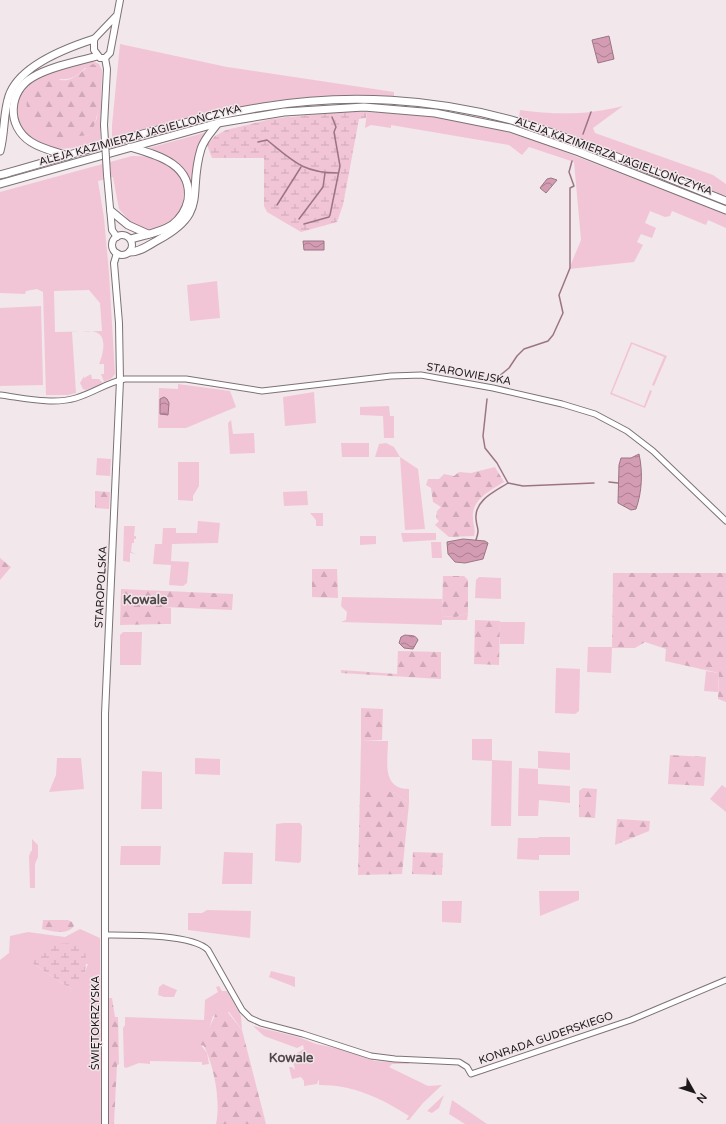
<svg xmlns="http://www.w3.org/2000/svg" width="726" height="1124" font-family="'Varela Round',sans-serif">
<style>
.green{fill:#f2c5d6;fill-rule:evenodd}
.forest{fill:url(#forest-firs)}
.wetland{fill:url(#wetland-marsh)}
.water{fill:url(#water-waves);stroke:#9c7584}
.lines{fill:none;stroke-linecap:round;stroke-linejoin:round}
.stream{stroke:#9c7584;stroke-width:1.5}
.tertiary-casing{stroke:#7c7275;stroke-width:7}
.secondary-casing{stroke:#7c7275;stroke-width:8}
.motorway-casing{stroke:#7c7275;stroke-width:9}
.tertiary{stroke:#fff;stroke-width:5}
.secondary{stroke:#fff;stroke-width:6}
.motorway{stroke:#fff;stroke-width:7}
.secondary-bridge-casing{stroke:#7c7275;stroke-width:8;stroke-linecap:butt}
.secondary-bridge{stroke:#fff;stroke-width:6}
.labels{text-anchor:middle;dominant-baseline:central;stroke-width:3;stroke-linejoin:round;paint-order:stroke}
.street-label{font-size:11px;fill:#1d191a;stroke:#f2e7eb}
.quarter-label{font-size:13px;font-weight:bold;fill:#51484b;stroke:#f2e7eb}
</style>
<defs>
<pattern id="forest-firs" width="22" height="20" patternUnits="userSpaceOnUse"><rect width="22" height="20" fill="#f2c5d6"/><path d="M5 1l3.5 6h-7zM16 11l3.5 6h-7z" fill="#cfa9b7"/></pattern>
<pattern id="wetland-marsh" width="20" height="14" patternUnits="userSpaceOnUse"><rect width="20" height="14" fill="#f2c5d6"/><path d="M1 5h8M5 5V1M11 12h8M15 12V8" fill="none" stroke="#cfa9b7"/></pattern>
<pattern id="water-waves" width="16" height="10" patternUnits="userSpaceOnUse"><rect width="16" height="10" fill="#d39cb2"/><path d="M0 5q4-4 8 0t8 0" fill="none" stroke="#ab7e90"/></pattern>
</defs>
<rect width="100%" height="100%" fill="#f2e7eb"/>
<g class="green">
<path d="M120,44l107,23 167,25v4c-101,-6 -185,15 -282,43v-14z"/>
<path d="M92,61l7,3 3,6 -2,71c-15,4 -32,10 -48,7 -31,-6 -50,-41 -23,-65 15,-14 43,-17 63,-22zM85,68h14l-2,50 -8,17c-18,2 -39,0 -56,-7l27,-49c11,1 18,-3 25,-11z"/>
<path d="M623,106l-30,22 2,5 118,42 13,9v12l-155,-61 -52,-18 1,-7c36,5 69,5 103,-4z"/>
<path d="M367,112l58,3 56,9 29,9 26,8 190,73v14l-18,-8 -2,5 -34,-14 -2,5 -5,1 -15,-6 -5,12 11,5 -4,10 -11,-4 -4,8 6,3 -9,17 -65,7 12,-29 -7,-78 -45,-15 -7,8 -13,-10 -118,-20v3l-20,-3 -6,3z"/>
<path d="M211,131l-6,6 -13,57c-3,-27 -21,-40 -47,-45z"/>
<path d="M132,156c86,-3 51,105 -6,64l1,-2 -8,-9 -6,-32 -15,4 6,37 5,55 6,101 -3,4 -8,4 -3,-8h3v-10h-5c4,-9 9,-29 -4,-32 -6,-2 -16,0 -23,0l4,61 -8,2h-22l-3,-103 -6,-3 -11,2 -1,3 -25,-1v-101zM89,290l11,13 2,28 -47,1 -1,-41z"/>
<path d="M217,281l3,37 -30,3 -3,-36z"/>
<path d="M41,306l2,79 -43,1v-78z"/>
<path d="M631,342l36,14 -13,30 -2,-1 12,-28 -32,-13 -20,49 32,13 6,-16 2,1 -7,17 -35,-14z"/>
<path d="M91,374l1,5h7l4,4 -17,7 -3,-1 -3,-6 4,-7v2z"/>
<path d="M178,384l52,7 6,16 -50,21h-28l1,-40 19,1z"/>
<path d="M314,392l2,31 -31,3 -2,-29z"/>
<path d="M389,406l1,10h4v22h-10l-1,-22 -23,-1v-8z"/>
<path d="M231,420l2,14 21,-1 1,20 -25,1 -2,-31z"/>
<path d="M341,443h28v14h-27z"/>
<path d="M386,443l8,4 6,10 18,12 7,60 -20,1 -5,-73h-25l4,-13z"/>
<path d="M97,458l14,1 -1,17 -14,-1z"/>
<path d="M178,462h21v24l-6,10v5l-15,-1z"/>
<path d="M307,491l1,14 -24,1 -1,-14z"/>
<path d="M310,513h13v13h-7v-6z"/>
<path d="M198,521l22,2 -2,20 -46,1 -1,17 18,1 -2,21 -4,3 -14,-1 2,-20 -18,-1 2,-20h7l1,-16h13v5h21z"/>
<path d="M124,526h11l-1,10h2v3h-2v4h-2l-1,9 5,2 -6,-1v9l-7,-1z"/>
<path d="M401,533h35v7l-33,2z"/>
<path d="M360,536h16v8l-16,1z"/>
<path d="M431,542h10l1,16h-10z"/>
<path d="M479,577l22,1v21l-26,-1 1,-18z"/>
<path d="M342,597l100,2v17l14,1 12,-4 -1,7h-25v5l-101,-3 5,-2 1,-8 -6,-6z"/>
<path d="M164,607l7,1v16h-7z"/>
<path d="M500,622h25l-1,22h-24z"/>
<path d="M123,632h19l-1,33h-21v-30z"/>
<path d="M588,647h24l-1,26 -24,-1z"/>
<path d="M556,668l24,1 -1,42 -4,3 -20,-1z"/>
<path d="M706,671l13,2 -1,19 -14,-1z"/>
<path d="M472,739h20v21l20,1 -1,65h-20l1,-65 -20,-1z"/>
<path d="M361,741h27c0,19 -7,48 21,48v14l-16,-11h-33z"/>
<path d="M538,751l32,2v17l-32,-2z"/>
<path d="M57,758h24l3,31 -35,3 7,-17z"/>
<path d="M195,758l25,1v16l-25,-1z"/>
<path d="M519,768l19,1v15l32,2v17l-31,-3 -1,16h-20z"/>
<path d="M142,771l20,1v37h-21z"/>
<path d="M722,785l4,3v24l-16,-13z"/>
<path d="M284,823h16l2,3 -1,35 -2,2 -24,-2 1,-37z"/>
<path d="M539,837h31v18h-31v5l-22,-1 1,-21h20z"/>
<path d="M32,839l6,6v12l-3,7v24h-5l-1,-32 2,-5h1z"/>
<path d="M121,846h40l-1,19h-40z"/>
<path d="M224,852l29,1 -1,31h-30z"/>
<path d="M539,891h40v9l-39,16z"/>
<path d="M442,901h20l-1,22 -19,-1z"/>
<path d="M207,910l44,1 -1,27 -62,-8v-17h14z"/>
<path d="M80,929l20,9 1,186h-101v-164l9,-7 1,-17 18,-4 37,5zM32,963l56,1 -7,18 -10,7z"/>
<path d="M271,971l24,6v10l-26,-10z"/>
<path d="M163,984l14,6 -3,7h-10l-6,-2 1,-8z"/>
<path d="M219,986l3,5h5l14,25 1,14 -13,-18 -16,4 -5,16 -7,13 6,8 2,11 -7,1v-3l-52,-1v3l-11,-1 -13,5 -2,-1 -1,-39 2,-3v-8l79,3 1,-20 13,-8 -2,-5z"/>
<path d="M253,1026l45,11 18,7 24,5 35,12 34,2v1h-17l-3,3 39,19 14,-1 -19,18 -14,17h-3l3,-4c-28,-18 -56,-31 -89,-31h-1v-6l-2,5 -13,2v-5l-3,-4 -9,2 -3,-12h3l3,3 -2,-9 4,-8 7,-4 -1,-4 -6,3 -33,-12z"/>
<path d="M444,1095l-5,13 -7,5 -5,-2z"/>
<path d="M452,1100l35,24h-22l-16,-10z"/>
</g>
<g class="forest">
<path d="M93,64l7,4v7c-2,19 1,44 -11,60l-35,4 -21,-11c-9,-16 -11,-45 12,-49 7,-1 15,2 22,1 10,-2 16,-11 26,-16z"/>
<path d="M495,467l9,15c-13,8 -33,18 -31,36 0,8 3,10 1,18l-25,1 -14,-12 4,-4 -3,-3 1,-7 4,-4 -8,-5 -2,-14 -5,-3 2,-6h11l5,-5 10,2 5,-4 12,1z"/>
<path d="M95,491l15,1 -1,17 -14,-1z"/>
<path d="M0,558l11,9 -11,13z"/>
<path d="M312,569h25l1,29 -26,-1z"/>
<path d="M613,573h113v129l-8,-3 1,-26 -54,-12 1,-12 -21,-7 -10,6h-23z"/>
<path d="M443,576h21l4,4v33l-12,4 -14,-1z"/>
<path d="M121,589l112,5 -1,16 -68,-3v17l-44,1z"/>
<path d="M475,620l25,1 -1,44 -25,-1z"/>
<path d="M398,651l43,1v27l-100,-6v-3l56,4z"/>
<path d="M361,708l22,1 -1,31 -21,1z"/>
<path d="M670,755l36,2 -2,29 -36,-2z"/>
<path d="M583,788l14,1 -2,29 -16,-1v-26z"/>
<path d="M360,792h33l16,11 -7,71 -44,1z"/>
<path d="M617,819l33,2 -1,10 -34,14z"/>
<path d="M413,852l30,1 -1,22 -30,-1z"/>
<path d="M43,920h25l4,2 2,4c-8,10 -21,5 -32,3z"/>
<path d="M109,998h3l3,19h3l1,47 -2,1 -3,59h-6z"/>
<path d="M226,1010l16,20 24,94h-50c5,-22 -2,-58 -12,-78l-6,-2 -1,-3 7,-2 13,-28z"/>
</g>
<g class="wetland">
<path d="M340,112h27l-1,6 -7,1 -16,86 -6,17 -36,10 -34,-20 -3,-6v-48h-52l-5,-13 8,-9 11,-6 45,-11z"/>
<path d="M76,943l9,7c2,13 2,36 -14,39l-39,-26 19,-19z"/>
</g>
<g class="water">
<path d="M609,36l5,23 -16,4 -6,-23z"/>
<path d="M551,178l6,2 -11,13 -6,-5 7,-9z"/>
<path d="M303,241h21v9h-20z"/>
<path d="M164,397l3,2 2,4 -1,12 -8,-1v-15z"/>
<path d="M639,454c4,18 3,38 -3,55l-5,1 -13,-7 1,-38 2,-7h10z"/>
<path d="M463,539l22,2 3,2 -5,16 -18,4 -10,-1 -7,-8 -1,-12z"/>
<path d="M405,635c5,1 10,-1 13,5l-5,9 -9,-1 -5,-5 2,-6z"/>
</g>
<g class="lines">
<g class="stream">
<path d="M583,134l8,-22"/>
<path d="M258,142l9,-2c26,21 36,33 71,33"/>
<path d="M277,205l24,-38"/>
<path d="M299,219l24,-32 2,-14"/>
<path d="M304,224l25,-7 1,-2 10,-49 -6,-34 2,-5 -4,-10"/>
<path d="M492,382l17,-14 8,-12 7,-7 24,-8 5,-6 10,-22 -4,-18 11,-27v-80l4,-2 -5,-14 3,-11"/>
<path d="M487,399l-4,37 2,12 12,15 11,20"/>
<path d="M609,482l9,1"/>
<path d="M476,540c4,-12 1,-10 0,-21 -2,-19 20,-28 32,-36l15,3 71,-3"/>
</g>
<g class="tertiary-casing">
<g id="tertiary">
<path d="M0,395c24,3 53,10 76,3 17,-5 32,-16 49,-19h61l76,12 129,-15 30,-1 72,13 69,16 33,10 32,17 26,20 73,70"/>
<path d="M106,935c24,0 86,-1 102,15l34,60 8,8 11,5 42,11 68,22 24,3 64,3 8,5 4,7 160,-54 95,-40"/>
</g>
</g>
<g class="secondary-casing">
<g id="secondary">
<path d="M116,16l-22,23v11l6,8h5l5,-5 10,-53"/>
<path d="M104,125l3,-56 -2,-11"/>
<path d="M107,175l5,55 5,7"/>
<circle cx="122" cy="245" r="10"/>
<path d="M105,1124v-410l15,-334 -1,-57 -5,-60 3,-10"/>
</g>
</g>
<g class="motorway-casing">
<g id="motorway">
<path d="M130,147c27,8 63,17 58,53 -2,10 -8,19 -16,25 -12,8 -28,10 -41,14"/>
<path d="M0,151c5,-18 3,-37 9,-55 10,-30 57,-48 85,-57"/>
<path d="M68,156c-12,-4 -26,-7 -37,-14 -25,-16 -23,-51 2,-65 19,-11 44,-15 64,-21"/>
<path d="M0,175c86,-24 175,-54 263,-68 84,-14 173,-9 255,15 71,21 139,52 208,79"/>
<path d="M0,184l218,-61 66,-11 80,-5 71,6 75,15 69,24 147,58"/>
<path d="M111,211l17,14 20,9"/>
<path d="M130,252c10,0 19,-7 28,-12 52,-28 29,-46 43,-91 3,-10 11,-18 17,-26"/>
</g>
</g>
<use href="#tertiary" class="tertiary"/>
<use href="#secondary" class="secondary"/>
<use href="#motorway" class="motorway"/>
<g class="secondary-bridge-casing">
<path id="secondary-bridge" d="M104,125l3,50"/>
</g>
<use href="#secondary-bridge" class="secondary-bridge"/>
</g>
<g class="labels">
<g class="street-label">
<text transform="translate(140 135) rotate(-15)">ALEJA KAZIMIERZA JAGIELLOŃCZYKA</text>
<text transform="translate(614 156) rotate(20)">ALEJA KAZIMIERZA JAGIELLOŃCZYKA</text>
<text transform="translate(469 374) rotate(10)">STAROWIEJSKA</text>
<text transform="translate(101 587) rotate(-87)">STAROPOLSKA</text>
<text transform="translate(95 1023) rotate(-90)">ŚWIĘTOKRZYSKA</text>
<text transform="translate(546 1038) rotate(-19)">KONRADA GUDERSKIEGO</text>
</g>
<g class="quarter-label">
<text x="145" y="600">Kowale</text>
<text x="291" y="1058">Kowale</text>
</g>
</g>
<g transform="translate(694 1092) rotate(129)" stroke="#f2e7eb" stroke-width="3" paint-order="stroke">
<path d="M0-3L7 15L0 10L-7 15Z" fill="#1d191a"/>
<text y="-6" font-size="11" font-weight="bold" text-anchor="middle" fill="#1d191a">N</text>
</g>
</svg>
